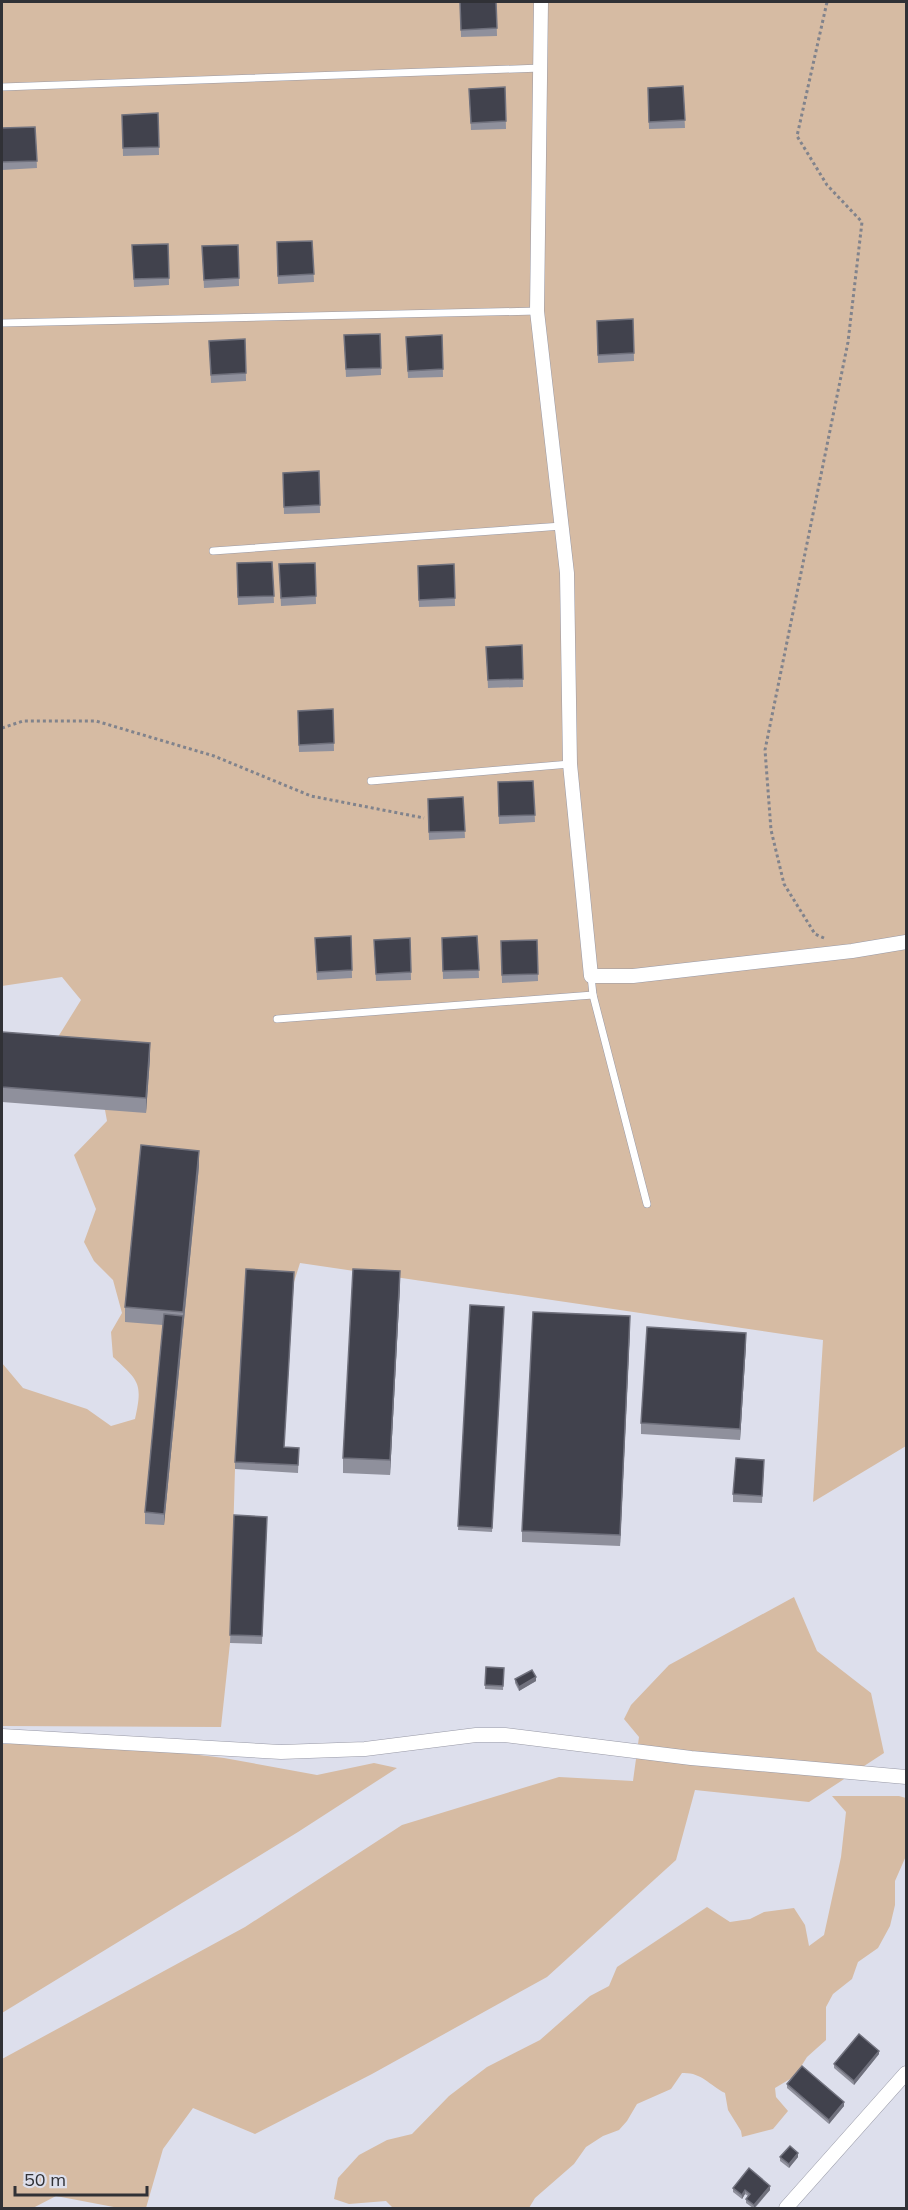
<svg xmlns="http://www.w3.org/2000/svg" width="908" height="2210" font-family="Mulish,sans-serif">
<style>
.green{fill:#d6bba3}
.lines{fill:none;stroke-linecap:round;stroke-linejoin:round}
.service-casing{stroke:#9899a6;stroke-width:8}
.minor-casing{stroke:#9899a6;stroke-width:15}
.path{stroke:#81838c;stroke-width:3;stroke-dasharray:3 3;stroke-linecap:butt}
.service{stroke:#fff;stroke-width:7}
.minor{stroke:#fff;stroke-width:14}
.wall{fill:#8f909c}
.shaded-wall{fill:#70717d}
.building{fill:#41424d;stroke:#70717d;stroke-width:1.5}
</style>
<rect width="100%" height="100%" fill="#dddfec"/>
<g class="green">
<path d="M2,2h904v1444l-93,56 10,-162 -523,-77 -65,206 -5,174 -9,84 -219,-1v-363l21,25 64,21 24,17 24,-7c8,-36 4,-38 -22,-62l-2,-25 11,-19 -9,-33 -19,-19 -10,-19 12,-33 -22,-54 33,-34 -2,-11 -49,-50 2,-23 23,-37 -19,-23 -60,9z"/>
<path d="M794,1597l23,54 54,42 13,60 -75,49 -114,-12 -19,70 -129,117 -175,97 -117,60 -62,-26 -30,41 -17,59h-27l-63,-12 -23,12h-31v-149l243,-132 157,-102 157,-48 74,4 6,-44 -15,-18 7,-14 38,-40z"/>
<path d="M2,1744h106l116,14 93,17 57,-12 23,5 -99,64 -296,181z"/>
<path d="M832,1796h67l7,2v58l-11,25v24l-5,21 -12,22 -20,14 -6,17 -19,15 -7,13v33l-19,17 -12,19 -20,12 1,9 12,14 -15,18 -31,8 -1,-6 -13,-21 -3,-17c-17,-9 -24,-21 -43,-20l-11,16 -34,15 -10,17 -8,9 -16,6 -17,11 -12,17 -39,34 -6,10h-136l-7,-7 -37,3 -15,-5 4,-21 21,-23 28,-15 25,-6 37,-38 38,-29 53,-27 50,-44 19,-10 8,-19 90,-60 23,15 20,-3 14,-7 30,-4 11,17 4,21 15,-11 17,-78 5,-45z"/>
</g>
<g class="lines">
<g class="service-casing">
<g id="service">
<path d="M2,87l539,-19"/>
<path d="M2,323l535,-12"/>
<path d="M213,551l349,-25"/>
<path d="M371,781l199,-17"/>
<path d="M591,976l2,19 54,209"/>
<path d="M277,1019l316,-24"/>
</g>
</g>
<g class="minor-casing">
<g id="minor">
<path d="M541,2l-4,309 30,262 3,191 21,212h42l219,-25 54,-9"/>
<path d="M2,1736l279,16 84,-3 111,-14h29l186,23 215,19"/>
<path d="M786,2208l120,-135"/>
</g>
</g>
<g class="path">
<path d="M2,728l21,-7h73l118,35 97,40 113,22"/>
<path d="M824,938l-9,-4 -31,-50 -13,-54 -6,-80 83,-408 14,-120 -35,-37 -30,-49 30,-134"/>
</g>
<use href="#service" class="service"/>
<use href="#minor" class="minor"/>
</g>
<g class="wall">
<path d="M460,2h36l1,34 -36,1z"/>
<path d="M683,86l2,42 -36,1 -1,-41z"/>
<path d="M505,87l1,42 -35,1 -2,-41z"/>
<path d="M158,113l1,42 -36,1 -1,-41z"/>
<path d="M35,127l2,41 -35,2v-42z"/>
<path d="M312,241l2,41 -36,2 -1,-42z"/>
<path d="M168,244l1,41 -35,2 -2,-42z"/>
<path d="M238,245l1,41 -35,2 -2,-42z"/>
<path d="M633,319l1,42 -36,2 -1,-42z"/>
<path d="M380,334l1,41 -35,2 -2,-42z"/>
<path d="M442,335l1,42 -35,1 -2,-41z"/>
<path d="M245,339l1,42 -35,2 -2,-42z"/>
<path d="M319,471l1,42 -36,1 -1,-41z"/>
<path d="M272,562l2,41 -36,2 -1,-42z"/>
<path d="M315,563l1,41 -35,2 -2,-42z"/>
<path d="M454,564l1,42 -36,1 -1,-41z"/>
<path d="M522,645l1,42 -35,1 -2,-41z"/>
<path d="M333,709l1,42 -35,1 -1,-41z"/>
<path d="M533,781l2,41 -36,2 -1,-42z"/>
<path d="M463,797l2,41 -36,2 -1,-41z"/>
<path d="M351,936l1,42 -35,2 -2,-42z"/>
<path d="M477,936l2,42 -36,1 -1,-41z"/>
<path d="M410,938l1,42 -35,1 -2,-41z"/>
<path d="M537,940l1,41 -36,2 -1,-42z"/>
<path d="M2,1032l148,26 -4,55 -144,-11z"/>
<path d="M199,1166l-35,359 -19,-1v-12l18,-187 -38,-3v-15z"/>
<path d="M294,1280l-10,167 15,1 -1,25 -63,-4v-7z"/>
<path d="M400,1286l-10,189 -47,-2v-15z"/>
<path d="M470,1305l34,2 -12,225 -34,-2z"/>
<path d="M630,1328l-10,218 -98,-4v-11z"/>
<path d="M746,1344l-6,96 -99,-6v-11z"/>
<path d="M764,1467l-2,36 -29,-1v-8z"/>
<path d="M234,1515l33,2 -5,127 -32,-1z"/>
<path d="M486,1667l18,1 -1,22 -18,-1z"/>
<path d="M515,1679l21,2 -17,10 -4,-8z"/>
<path d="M879,2054l-25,31 -20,-17v-4z"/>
<path d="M787,2084l57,22 -15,18 -42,-36z"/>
<path d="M780,2157h18l-9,11 -9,-7z"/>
<path d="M733,2188l37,2 -15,18h-2l-7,-5v-4l2,-3 -3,-2 -3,5 -9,-7z"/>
</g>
<g class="shaded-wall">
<path d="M150,1043v15l-4,55v-15z"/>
<path d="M199,1151v15l-35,359v-11z"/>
<path d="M400,1271v15l-10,189v-15z"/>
<path d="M630,1316v12l-10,218v-11z"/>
<path d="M746,1333v11l-6,96v-11z"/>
<path d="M536,1677v4l-17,10v-4z"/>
<path d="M879,2051v3l-25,31v-4z"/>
<path d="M844,2102v4l-15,18v-4z"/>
<path d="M798,2153v4l-9,11v-4z"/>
<path d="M770,2186v4l-16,18v-3z"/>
<path d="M745,2190v4l-3,5v-4z"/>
</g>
<g class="building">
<path d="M460,2h36l1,26 -36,2z"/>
<path d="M683,86l2,34 -36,2 -1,-34z"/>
<path d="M505,87l1,34 -35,2 -2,-34z"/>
<path d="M158,113l1,34 -36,1 -1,-33z"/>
<path d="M35,127l2,34 -35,1v-34z"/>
<path d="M312,241l2,33 -36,2 -1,-34z"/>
<path d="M168,244l1,34 -35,1 -2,-34z"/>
<path d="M238,245l1,33 -35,2 -2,-34z"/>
<path d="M633,319l1,34 -36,2 -1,-34z"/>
<path d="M380,334l1,34 -35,1 -2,-34z"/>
<path d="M442,335l1,34 -35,2 -2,-34z"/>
<path d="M245,339l1,34 -35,2 -2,-34z"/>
<path d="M319,471l1,34 -36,2 -1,-34z"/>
<path d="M272,562l2,34 -36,1 -1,-34z"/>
<path d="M315,563l1,33 -35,2 -2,-34z"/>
<path d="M454,564l1,34 -36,2 -1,-34z"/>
<path d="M522,645l1,34 -35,1 -2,-33z"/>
<path d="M333,709l1,34 -35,2 -1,-34z"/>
<path d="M533,781l2,34 -36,1 -1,-34z"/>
<path d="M463,797l2,34 -36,1 -1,-33z"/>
<path d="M351,936l1,34 -35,2 -2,-34z"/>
<path d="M477,936l2,34 -36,1 -1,-33z"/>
<path d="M410,938l1,34 -35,2 -2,-34z"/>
<path d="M537,940l1,34 -36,1 -1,-34z"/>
<path d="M2,1032l148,11 -4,55 -144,-11z"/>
<path d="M141,1145l58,6 -16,161 -58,-5z"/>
<path d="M246,1269l48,3 -10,175 15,1 -1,17 -63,-3z"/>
<path d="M353,1269l47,2 -10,189 -47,-2z"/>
<path d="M470,1305l34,2 -12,221 -34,-2z"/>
<path d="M533,1312l97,4 -10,219 -98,-4z"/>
<path d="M164,1314l19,2 -19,198 -19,-2z"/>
<path d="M647,1327l99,6 -6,96 -99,-6z"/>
<path d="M736,1458l28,2 -2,36 -29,-2z"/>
<path d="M234,1515l33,2 -5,119 -32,-1z"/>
<path d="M486,1667l18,1 -1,18 -18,-1z"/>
<path d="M532,1670l4,7 -17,10 -4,-8z"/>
<path d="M859,2034l20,17 -25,30 -20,-17z"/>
<path d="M802,2066l42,36 -15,18 -42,-36z"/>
<path d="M790,2146l8,7 -9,11 -9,-7z"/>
<path d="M749,2168l21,18 -16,19 -8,-6 4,-5 -5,-4 -3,5 -9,-7z"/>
</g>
<rect width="908" height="2210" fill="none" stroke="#303136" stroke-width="6"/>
<path d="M15 2186v9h132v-9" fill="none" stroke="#303136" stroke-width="3"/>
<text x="24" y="2186" font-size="18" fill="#303136" stroke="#dddfec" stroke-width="4.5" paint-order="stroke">50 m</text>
</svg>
